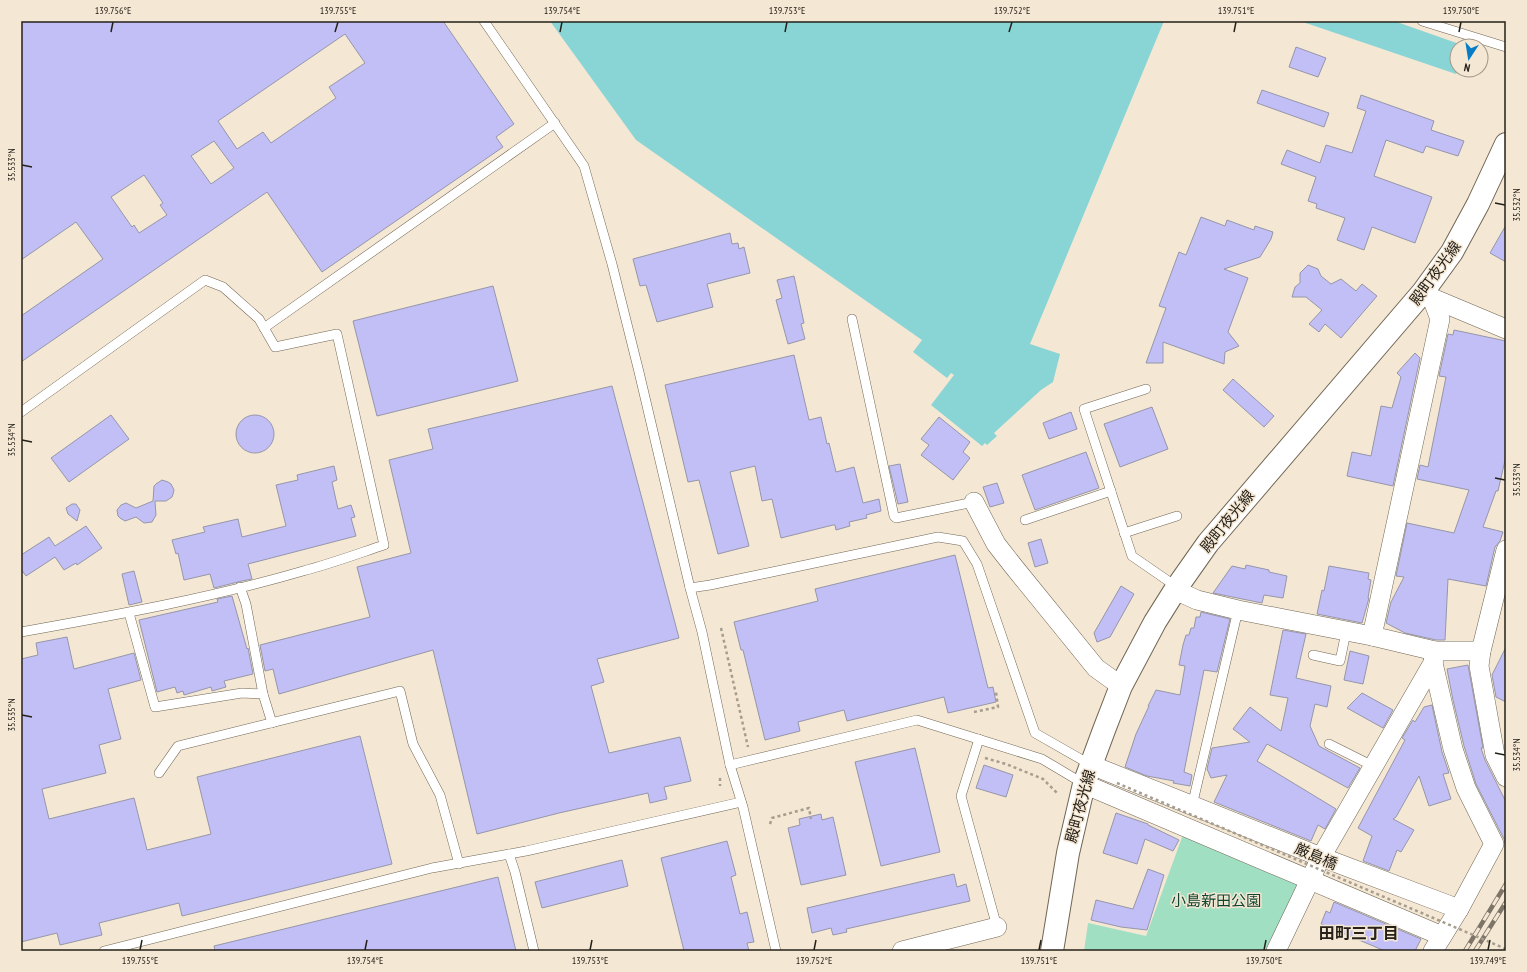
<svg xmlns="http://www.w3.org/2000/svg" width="1527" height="972" font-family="'PT Sans Narrow','Noto Sans JP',sans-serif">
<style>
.green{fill:#a1dfc3}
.water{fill:#89d5d6}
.building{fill:#c1bff5;stroke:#9696aa;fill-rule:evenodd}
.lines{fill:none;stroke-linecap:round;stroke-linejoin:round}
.service-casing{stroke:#716655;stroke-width:10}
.minor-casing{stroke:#716655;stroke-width:20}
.tertiary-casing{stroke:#716655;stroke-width:24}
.path{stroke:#a79d8e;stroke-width:2.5;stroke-dasharray:3 3;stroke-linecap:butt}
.service{stroke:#fff;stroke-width:9}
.minor{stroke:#fff;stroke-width:19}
.tertiary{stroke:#fff;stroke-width:22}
.rail-casing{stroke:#7e7569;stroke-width:4.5}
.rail{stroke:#f4e7d3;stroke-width:3;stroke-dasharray:9;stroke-linecap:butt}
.path-bridge{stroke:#a79d8e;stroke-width:2.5;stroke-dasharray:3 3;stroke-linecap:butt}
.ticks{fill:none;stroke:#252019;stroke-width:1.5}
.labels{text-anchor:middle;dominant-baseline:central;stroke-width:3;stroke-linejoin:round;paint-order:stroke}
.street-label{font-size:15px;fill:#252019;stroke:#f4e7d3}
.park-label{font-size:15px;fill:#104431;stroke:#f4e7d3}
.neighbourhood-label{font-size:16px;font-weight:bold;fill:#252019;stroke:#f4e7d3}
.neatline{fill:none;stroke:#252019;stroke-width:1.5}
.ticks-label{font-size:10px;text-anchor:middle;fill:#252019}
</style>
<rect width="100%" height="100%" fill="#f4e7d3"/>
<path class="green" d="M1184,832l119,49 -34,70h-185l4,-28 58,13z"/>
<g class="water">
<path d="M550,21h614l-134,323 30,10 -7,28 -12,8 -47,43 3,3 -10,9 -2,-2 -3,3 -51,-41 23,-30 -3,-2 -4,5 -34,-26 9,-12 -286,-200z"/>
<path d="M1300,21h94l71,25h-8l1,24 -2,4z"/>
</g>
<g class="building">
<path d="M21,21h422l71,103 -18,13 7,10 -181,125 -55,-80 -246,170v-46l82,-57 -27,-37 -55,38zM345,34l20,29 -36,24 7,11 -65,45 -8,-11 -26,17 -19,-28zM214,141l20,27 -23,16 -20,-28zM144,175l19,28 -3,2 7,10 -28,18 -5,-8 -2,2 -21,-30z"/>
<path d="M1296,47l30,11 -8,19 -29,-10z"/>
<path d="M1262,90l67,23 -5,14 -67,-24z"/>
<path d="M1361,95l73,26 -3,9 33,11 -6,15 -32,-10 -3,7 -37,-13 -12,36 58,21 -17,46 -43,-16 -8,23 -27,-10 8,-22 -29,-10 1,-4 -9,-3 8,-24 -35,-13 6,-14 33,13 6,-18 26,8 14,-42 -9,-3z"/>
<path d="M1201,217l24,9 2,-6 27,10 1,-4 18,6 -2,7 -11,18 -36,12 24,9 -20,54 11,14 -14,6 -1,12 -61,-22v21h-17l20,-55 -7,-2 20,-54 7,3z"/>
<path d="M1506,225v37l-16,-9z"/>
<path d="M730,233l2,11 6,-1 1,6 5,-2 6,26 -43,11 6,23 -56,15 -11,-37 -6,1 -7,-27z"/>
<path d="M1308,265l10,4 3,7 10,8 10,-5 15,12 6,-7 15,12 -36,42 -16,-14 -6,8 -10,-8 13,-14 -16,-13h-14l3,-10 5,-4v-10z"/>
<path d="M794,276l10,47 -3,1 4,15 -17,5 -12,-44 6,-2 -5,-18z"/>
<path d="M493,286l25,95 -141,35 -24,-95z"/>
<path d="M1454,330l52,11v115l-8,35h-2l-13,36 20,5 -3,9 -5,6 -9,39 -38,-7 -3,61h-9l-31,-7 -19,-10 5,-21 13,-25 -8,-1 11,-53 47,10 15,-43 -52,-11 3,-14 8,2 18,-90 -7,-1 9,-42 5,1z"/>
<path d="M1415,353l5,5 -27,128 -46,-10 5,-24 19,4 10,-50 11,2 9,-31 -4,-4z"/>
<path d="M794,355l15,65 12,-3 6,27 2,-1 7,29 18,-5 9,36 16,-4 2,12 -15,4 1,3 -18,4 1,4 -14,4 -1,-5h-2l-52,13 -9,-39 -10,2 -7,-35 -25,6 19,74 -31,8 -19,-74 -11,2 -23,-97z"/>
<path d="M1233,379l41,37 -10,11 -41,-37z"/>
<path d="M612,386l67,252 -82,21 7,23 -13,4 18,67 71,-16 11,44 -27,6 3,12 -17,4 -2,-10 -89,20 -82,21 -44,-184 -154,44 -6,-25 -8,2 -5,-26 110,-28 -13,-50 54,-14 -22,-93 44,-11 -5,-20z"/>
<path d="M1152,407l16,42 -48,18 -16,-43z"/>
<path d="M1071,412l6,17 -28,10 -6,-16z"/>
<path d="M111,415l18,24 -60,43 -18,-24z"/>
<circle cx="255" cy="434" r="19"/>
<path d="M939,417l31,25 -7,10 7,6 -17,22 -32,-25 8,-10 -8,-6z"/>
<path d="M1086,452l13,36 -64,22 -13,-35z"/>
<path d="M900,464l8,38 -10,2 -9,-38z"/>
<path d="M334,466l3,14 -5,2 6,27 13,-4 4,12 -4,1 5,18 -108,28 4,15 -10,2 -28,7 -4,-14 -26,6 -6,-27 -2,1 -4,-14 33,-8 -2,-5 35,-8 4,18 44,-11 -10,-41 22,-5 -1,-5z"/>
<path d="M162,480l6,2 3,2 3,6 -1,4 -1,3 -6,4h-11l1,14 -4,7 -8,1 -8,-6 -11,4 -5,-3 -2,-2 -1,-6 4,-5 5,-2 10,5 17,-7 1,-15 2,-2z"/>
<path d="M997,483l7,20 -14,4 -7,-20z"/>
<path d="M72,504h4l4,6 -3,11 -9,-7 -2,-6z"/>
<path d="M86,526l16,22 -25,17 -1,-2 -12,7 -9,-13 -29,19 -5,-7v-14l28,-18 6,9z"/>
<path d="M1041,539l7,24 -13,4 -7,-24z"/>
<path d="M955,555l33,133 5,-1 3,15 -48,11 -4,-16 -97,24 -3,-11 -46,12 2,9 -35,9 -22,-90h-2l-7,-28 84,-21 -3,-12z"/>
<path d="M1246,565l23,5v2l18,4 -4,22 -19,-3 -2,8 -49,-10 19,-27 13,3z"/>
<path d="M1329,566l40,7 -1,6 3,1 -3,18h1l-7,25 -45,-9 5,-24 2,1z"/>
<path d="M134,571l8,31 -13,3 -7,-31z"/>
<path d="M1121,586l13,8 -24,43 -13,5 -3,-9z"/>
<path d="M232,596l15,53 1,-1 5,26 -29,7 2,6 -14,4 -1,-4 -27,8 -1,-4 -6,2 -2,-6 -18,5 -18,-72 79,-18 -1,-3z"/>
<path d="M1201,612l29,7 -13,53 -13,-2 -20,102 8,3 -2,11 -17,-3 1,-2 -27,-5 -22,-9 11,-33 13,-28h-1l8,-16 24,5 5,-29 -6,-1 4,-20 3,-10h3l2,-7h3l2,-11h4z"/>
<path d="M1283,630l23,4 -10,44 35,8 -4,21 -12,-3 -5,22 9,20 41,22 -12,20 -81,-44 -10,17 79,48 -11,20 -7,-4 -7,16 -97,-39 13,-27 -16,3 -4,-9 5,-21 38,-6 -17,-13 17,-22 31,24 7,-33 -18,-3z"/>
<path d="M67,637l7,32 60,-16 7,27 -33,9 13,50 -22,6 7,28 -64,16 7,30 85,-21 13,52 64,-16 -14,-57 163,-41 32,128 -210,52 -3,-13 -80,20 3,12 -42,10 -3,-12 -36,9v-283l17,-4 -2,-12z"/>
<path d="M1506,647v55l-10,-5 -4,-22z"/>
<path d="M1350,651l19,5 -6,28 -19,-4z"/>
<path d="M1468,665l15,83h-2l4,12 21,42v47l-2,-10 -28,-55 -12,-38 -11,-46 -6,-31z"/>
<path d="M1362,693l31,17 -10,18 -36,-20z"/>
<path d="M1432,705l10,47 7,21 -6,1 8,25 -22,7 -10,-30 -23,41 -3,2 21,11 -13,22 -4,-2 -8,21 -26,-10 9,-25 -14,-8 47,-88 -3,-2 11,-18 2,2 9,-15z"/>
<path d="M915,748l25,104 -59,14 -26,-104z"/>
<path d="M984,765l29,10 -7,22 -30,-9z"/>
<path d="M1116,813l32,11v1l31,15 -6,11 -28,-12 -8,25 -34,-11z"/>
<path d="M821,814l1,6 11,-3 13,58 -45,10 -13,-57 12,-3 -1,-6z"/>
<path d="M727,841l9,34 -5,2 9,37 7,-2 7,30 -7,1 2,8h-65l-23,-93z"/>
<path d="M622,860l6,26 -86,22 -7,-26z"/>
<path d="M1148,869l16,6 -17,55 -26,-3 -30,-7 5,-20 37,9z"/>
<path d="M954,874l3,13 9,-3 4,17 -124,28 1,3 -14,3 -2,-7 -19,5 -5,-25z"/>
<path d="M498,877l18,74h-301l-1,-5z"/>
<path d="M1334,902l87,37 -6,12h-30l-64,-27 5,-13 4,2z"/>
</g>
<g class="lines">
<g class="service-casing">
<g id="service">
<path d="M484,21l100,145 28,98 27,108 51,216 12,44 28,133 13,42 33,144"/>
<path d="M1422,21l84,26"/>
<path d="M852,319l42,197 2,2 78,-16"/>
<path d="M264,328l291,-205"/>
<path d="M1146,389l-62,20 48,147 45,31"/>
<path d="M21,412l184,-132 18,7 36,32 16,28 62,-13 47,211c-27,9 -54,19 -81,26 -92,27 -187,44 -282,61"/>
<path d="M1025,520l86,-29"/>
<path d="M1124,533l53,-17"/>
<path d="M240,587l6,17 17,90"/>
<path d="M690,588l20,-3 228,-48 25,4 14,23 58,169 56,32"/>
<path d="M129,613l26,94 87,-14 21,1 9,29"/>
<path d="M1313,655l27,6 6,-29"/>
<path d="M979,739l-18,57 36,131"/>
<path d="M1329,744l44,22"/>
<path d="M730,765l187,-45 125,39 42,25"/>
<path d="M159,773l19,-27 222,-55 13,53 27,51 19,69"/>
<path d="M1192,806l46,-196"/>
<path d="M509,854l6,18 19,79"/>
<path d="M104,951l328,-83 94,-17 215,-49"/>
</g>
</g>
<g class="minor-casing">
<g id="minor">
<path d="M1425,293l7,5 74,31"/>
<path d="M974,502l22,42 18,23 82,101 25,18"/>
<path d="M1506,550l-25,101 -2,15 16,89 11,22"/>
<path d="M1175,590l22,10 41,10 134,26 63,15h46"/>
<path d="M1372,636l68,-317 -8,-21"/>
<path d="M1433,663l20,86 13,39 28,56 -35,65 -26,42"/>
<path d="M1091,765l230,92 138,52"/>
<path d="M1084,784l358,152"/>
<path d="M902,951l95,-24"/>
<path d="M1276,951l45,-94 112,-194 2,-12"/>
</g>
</g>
<g class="tertiary-casing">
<path id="tertiary" d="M1052,951l16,-98 16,-69 20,-54 17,-44 34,-64 22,-35 31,-44 215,-251 29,-40 26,-48 28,-60"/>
</g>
<g class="path">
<path d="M721,628l27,119"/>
<path d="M974,712l24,-5 -2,-15"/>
<path d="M985,758l21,6 37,15 14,14"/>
<path d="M720,778v8"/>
<path d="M770,824l2,-6 37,-10 2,11"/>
</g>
<use href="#service" class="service"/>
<use href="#minor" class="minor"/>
<use href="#tertiary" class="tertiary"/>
<g class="rail-casing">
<g id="rail">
<path d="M1465,951l41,-67"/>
<path d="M1475,951l31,-49"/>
</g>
</g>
<use href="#rail" class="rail"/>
<path class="path-bridge" d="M1117,783l389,166"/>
</g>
<path class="ticks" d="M111,32l2,-10M335,32l3,-10M560,32l2,-10M785,32l2,-10M1009,32l3,-10M1234,32l2,-10M1459,32l2,-10M22,165l10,2M1495,203l10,2M22,440l10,2M1495,478l10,2M22,715l10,2M1495,753l10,2M140,950l2,-10M365,950l2,-10M590,950l2,-10M814,950l2,-10M1039,950l2,-10M1264,950l2,-10M1488,950l2,-10"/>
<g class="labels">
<g class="street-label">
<text transform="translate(1435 273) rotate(-54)">殿町夜光線</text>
<text transform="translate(1227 521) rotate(-51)">殿町夜光線</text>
<text transform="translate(1080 806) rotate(-75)">殿町夜光線</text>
<text transform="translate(1316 856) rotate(23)">厳島橋</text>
</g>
<g class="park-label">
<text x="1216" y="900">小島新田公園</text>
</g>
<g class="neighbourhood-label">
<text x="1359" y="933">田町三丁目</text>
</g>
</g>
<rect width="1527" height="972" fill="none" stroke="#f4e7d3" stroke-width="44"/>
<g transform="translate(1469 58) rotate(192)"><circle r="19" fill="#f4e7d3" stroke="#a19789"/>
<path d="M0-3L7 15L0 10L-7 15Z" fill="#087dc7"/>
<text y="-6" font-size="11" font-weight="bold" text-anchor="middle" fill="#252019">N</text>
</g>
<rect x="22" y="22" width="1483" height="928" class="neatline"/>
<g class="ticks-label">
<text x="113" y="14">139.756°E</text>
<text x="338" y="14">139.755°E</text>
<text x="562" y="14">139.754°E</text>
<text x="787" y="14">139.753°E</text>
<text x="1012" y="14">139.752°E</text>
<text x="1236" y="14">139.751°E</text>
<text x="1461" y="14">139.750°E</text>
<text transform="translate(11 165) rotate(-90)" y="4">35.533°N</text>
<text transform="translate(1516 205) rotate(-90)" y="4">35.532°N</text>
<text transform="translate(11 440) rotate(-90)" y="4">35.534°N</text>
<text transform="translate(1516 480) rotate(-90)" y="4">35.533°N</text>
<text transform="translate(11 715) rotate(-90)" y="4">35.535°N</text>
<text transform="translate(1516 755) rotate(-90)" y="4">35.534°N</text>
<text x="140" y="964">139.755°E</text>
<text x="365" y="964">139.754°E</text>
<text x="590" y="964">139.753°E</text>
<text x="814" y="964">139.752°E</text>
<text x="1039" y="964">139.751°E</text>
<text x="1264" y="964">139.750°E</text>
<text x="1488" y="964">139.749°E</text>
</g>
</svg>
